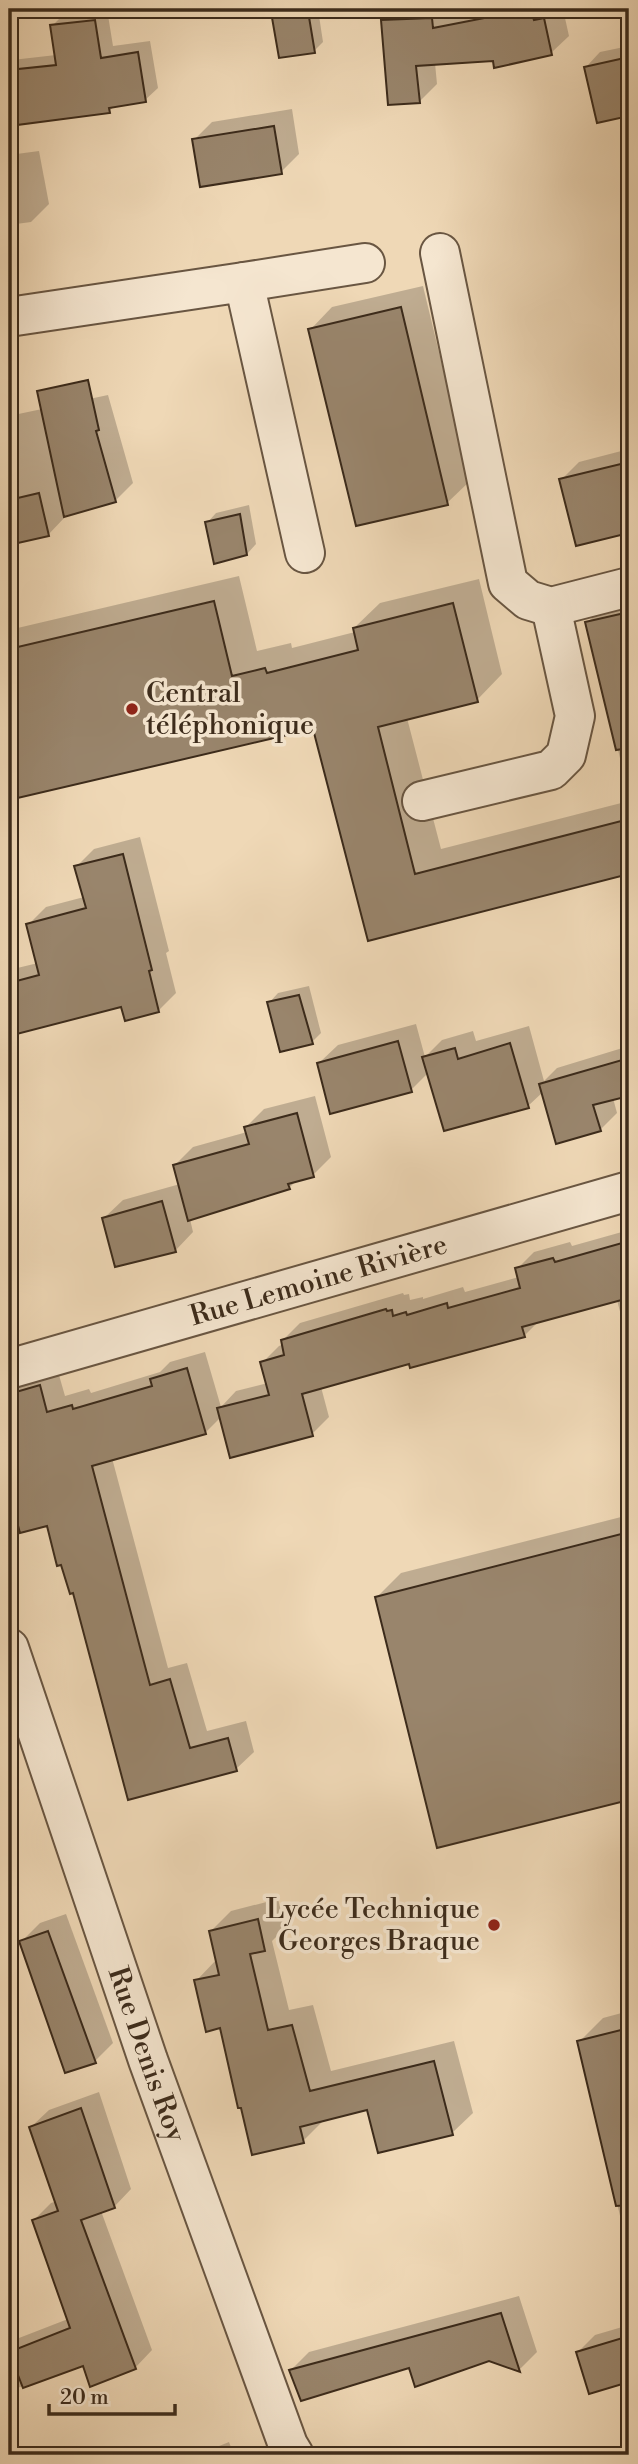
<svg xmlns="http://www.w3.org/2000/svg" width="638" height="2464" font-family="'Libre Bodoni',serif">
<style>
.shadow{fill:#0003}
.building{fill:#99856c;stroke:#3c2b1b;stroke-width:2}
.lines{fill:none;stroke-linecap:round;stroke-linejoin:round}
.minor-casing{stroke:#695642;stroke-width:42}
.minor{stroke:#f5e6d0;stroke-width:38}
.poi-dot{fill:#8f2418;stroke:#f5e6d0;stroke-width:2.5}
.labels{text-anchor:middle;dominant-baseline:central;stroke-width:7;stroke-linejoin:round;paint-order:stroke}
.poi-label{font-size:28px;fill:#3c2b1b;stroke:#f5e6d0;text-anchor:start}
.street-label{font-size:28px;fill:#3c2b1b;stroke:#f5e6d0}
</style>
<rect width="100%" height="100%" fill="#efd8b6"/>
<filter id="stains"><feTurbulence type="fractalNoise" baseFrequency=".00286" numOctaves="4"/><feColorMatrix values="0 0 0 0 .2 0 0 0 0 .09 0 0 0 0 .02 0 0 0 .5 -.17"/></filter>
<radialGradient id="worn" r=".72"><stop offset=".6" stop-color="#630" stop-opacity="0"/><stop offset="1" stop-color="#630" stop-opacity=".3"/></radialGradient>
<g class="shadow">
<path d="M107,9l6,37 37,-5 8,47 -13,12 -29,5 -7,6 -100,13v-61l3,-3 44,-5 -4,-29 12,-12z"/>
<path d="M277,9h41l5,33 -9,9 -41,-38z"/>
<path d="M395,9h55v3l14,-3h99l6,27 -18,17 -116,10 2,21 -18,18 -36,-81z"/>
<path d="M629,46v68l-31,7 -12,-54 14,-15z"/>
<path d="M292,109l7,45 -18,18 -87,-32 18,-18z"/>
<path d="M39,151l10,53 -18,18 -22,3v-70z"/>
<path d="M423,286l47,195 -23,22 -137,-173 22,-23z"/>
<path d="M108,395l25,88 -18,18 -50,14v2l-17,18 -39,8v-127z"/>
<path d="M629,449v82l-52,13 -16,-64 18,-18z"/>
<path d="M249,505l7,39 -9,10 -40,-31 9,-10z"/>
<path d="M239,576l18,75 34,-8 1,5 63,-16 -1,-4 26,-25 99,-24 23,95 -25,26 -70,18 34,131 188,-48v72l-259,65 -56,-211 -302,71 4,17 -7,7v-192z"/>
<path d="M629,593v202l-42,-172 26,-26z"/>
<path d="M140,837l29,114 -3,2 10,40 -18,18 -35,-6 -114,29v-64l29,-7 -10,-38 18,-18 38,-10 -8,-30 18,-18z"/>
<path d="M309,986l12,47 -9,9 -43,-39 9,-10z"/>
<path d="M416,1024l9,33 17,-17 31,-9 3,10 53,-15 15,55 13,-13 72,-22v48l-16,4 4,15 -17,17 -57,-38 -15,14 -100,-33 -17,17 -92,-27 19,-18z"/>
<path d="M315,1096l16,61 -18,18 -15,4 -9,9 -99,31 3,13 -18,19 -71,-33 19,-18 57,-16 -5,-19 18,-18 54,-15 -1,-5 18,-18z"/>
<path d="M629,1230v95l-5,2 -7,-27 -78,21 -15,15 -113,26 -90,25 8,30 -17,17 -91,-17 -16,16 -93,25 56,210 19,-5 20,68 39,-10 8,31 -18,17 -107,29 -54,-207 -27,-68 -27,8 -12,-44v-105l48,-14 8,28 24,-7 2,4 69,-21 10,-10 35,-10 16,55 15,-16 32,-8 -6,-20 17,-17 5,-2 -1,-4 17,-17 103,-30 1,2 5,-1 1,6 13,-3v2l40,-12 2,5 54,-15 -2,-8 17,-17 36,-10 2,4z"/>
<path d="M629,1515v283l-191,48 -61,-249 24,-24z"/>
<path d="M278,1899l7,29 -13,13 17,69 24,-5 18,66 123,-30 19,72 -21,20 -83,-25 -45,12 -21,21 -81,-115 -26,-45 21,-22 -7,-27 21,-21z"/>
<path d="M66,1914l47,129 -18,18 -74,-119 19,-19z"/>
<path d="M629,2011v207l-8,2 -42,-178 24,-24z"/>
<path d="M99,2092l32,97 -17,18 -13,4 51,139 -17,18 -51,-4 -75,27v-81l10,28 49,-19 -34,-99 17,-17 6,-2 -26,-74 18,-17z"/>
<path d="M519,2296l18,56 -18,18 -30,-10 -78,6 -120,4 18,-18z"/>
<path d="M629,2325v55l-39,12 -12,-40 17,-17z"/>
<path d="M229,2442l5,13h-37z"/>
</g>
<g class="building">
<path d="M530,9l4,11 10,-2 8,37 -58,13 -1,-7 -77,5 4,37 -32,2 -7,-85 51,-2 1,10z"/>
<path d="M308,11l7,42 -36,5 -8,-46z"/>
<path d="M95,20l6,38 37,-6 8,50 -37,6 1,5 -101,13v-56l47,-5 -6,-40z"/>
<path d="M629,57v59l-32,7 -13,-56z"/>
<path d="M274,126l8,48 -82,13 -8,-48z"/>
<path d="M401,307l47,198 -92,21 -48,-197z"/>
<path d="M88,380l11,50 -3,1 20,71 -52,15 -27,-126z"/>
<path d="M629,462v71l-53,13 -17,-67z"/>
<path d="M39,493l10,43 -40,9v-45z"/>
<path d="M240,514l7,41 -33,9 -9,-42z"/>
<path d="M214,601l18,75 33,-8 2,5 91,-23 -5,-22 100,-25 25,99 -100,25 37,147 214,-55v55l-261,67 -55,-212 -304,71v-151z"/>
<path d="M629,612v136l-13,2 -31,-128z"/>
<path d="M123,854l29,116 -3,1 10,41 -34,9 -4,-14 -112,29v-53l30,-8 -13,-51 60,-16 -12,-42z"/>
<path d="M299,995l14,49 -33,8 -13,-50z"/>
<path d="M398,1041l14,51 -82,22 -13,-51z"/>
<path d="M510,1043l19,65 -85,23 -22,-74 33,-9 3,11z"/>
<path d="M629,1058v38l-36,9 8,26 -45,13 -17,-60z"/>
<path d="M297,1113l17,64 -26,7 2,5 -102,32 -15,-56 76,-21 -5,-17z"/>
<path d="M162,1201l14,51 -61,15 -13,-49z"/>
<path d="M629,1241v57l-107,29 3,10 -115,31 -1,-4 -107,30 11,42 -83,22 -13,-50 52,-13 -9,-33 24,-7 -3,-15 105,-31 1,2 5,-1 1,6 13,-4 1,3 40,-12 1,5 72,-20 -5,-20 38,-10 2,4z"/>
<path d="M187,1368l19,66 -114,32 58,219 20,-6 20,69 38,-10 9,33 -109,29 -55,-207 -3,1 -9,-29 -4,1 -10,-40 -27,7 -11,-41v-98l31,-9 7,27 25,-7 1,4 79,-23 -2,-7z"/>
<path d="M629,1532v268l-192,48 -62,-251z"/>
<path d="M258,1919l7,32 -15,3 18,76 24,-5 18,66 124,-30 19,74 -75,18 -11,-43 -67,17 4,16 -52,12 -11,-47h-3l-18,-80 -14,4 -12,-52 25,-5 -10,-44z"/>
<path d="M48,1931l48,132 -31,10 -46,-132z"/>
<path d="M629,2028v177l-13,1 -39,-165z"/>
<path d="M81,2108l34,100 -34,12 55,149 -46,18 -7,-21 -60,22 -14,-36 61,-24 -38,-108 26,-9 -29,-84z"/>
<path d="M501,2313l19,59 -31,-11 -74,26 -6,-19 -108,33 -12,-31z"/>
<path d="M629,2336v46l-40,12 -13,-42z"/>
</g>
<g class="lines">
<g class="minor-casing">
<g id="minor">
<path d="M440,253l68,330 20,17 23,7 78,-20"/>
<path d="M244,282l121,-19"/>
<path d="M9,317l235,-35 61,271"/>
<path d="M422,801l129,-31 15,-15 9,-39 -24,-109"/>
<path id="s1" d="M9,1369l620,-178"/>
<path id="s2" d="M9,1648l139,412 140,385 6,10"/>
</g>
</g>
<use href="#minor" class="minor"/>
</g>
<g class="poi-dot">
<circle cx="132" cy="709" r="7"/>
<circle cx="494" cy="1925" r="7"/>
</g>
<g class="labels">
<g class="poi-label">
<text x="146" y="693">Central<tspan x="146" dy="32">téléphonique</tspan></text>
<text x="480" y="1909" text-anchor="end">Lycée Technique<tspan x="480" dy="32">Georges Braque</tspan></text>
</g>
<g class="street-label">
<text stroke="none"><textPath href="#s1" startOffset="322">Rue Lemoine Rivière</textPath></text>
<text stroke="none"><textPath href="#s2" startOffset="429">Rue Denis Roy</textPath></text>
</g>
</g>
<rect width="638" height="2464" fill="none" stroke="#efd8b6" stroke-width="35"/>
<rect x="10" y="10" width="617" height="2443" fill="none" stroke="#3c2b1b" stroke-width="3.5"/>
<rect x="18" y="18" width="603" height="2429" fill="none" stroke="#3c2b1b" stroke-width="2"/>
<path d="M49 2404v10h126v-10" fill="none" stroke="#3c2b1b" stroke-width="3.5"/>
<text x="60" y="2404" font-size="21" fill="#3c2b1b" stroke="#f5e6d0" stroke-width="5" paint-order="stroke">20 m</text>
<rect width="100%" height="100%" filter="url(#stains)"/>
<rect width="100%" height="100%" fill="url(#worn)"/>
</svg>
